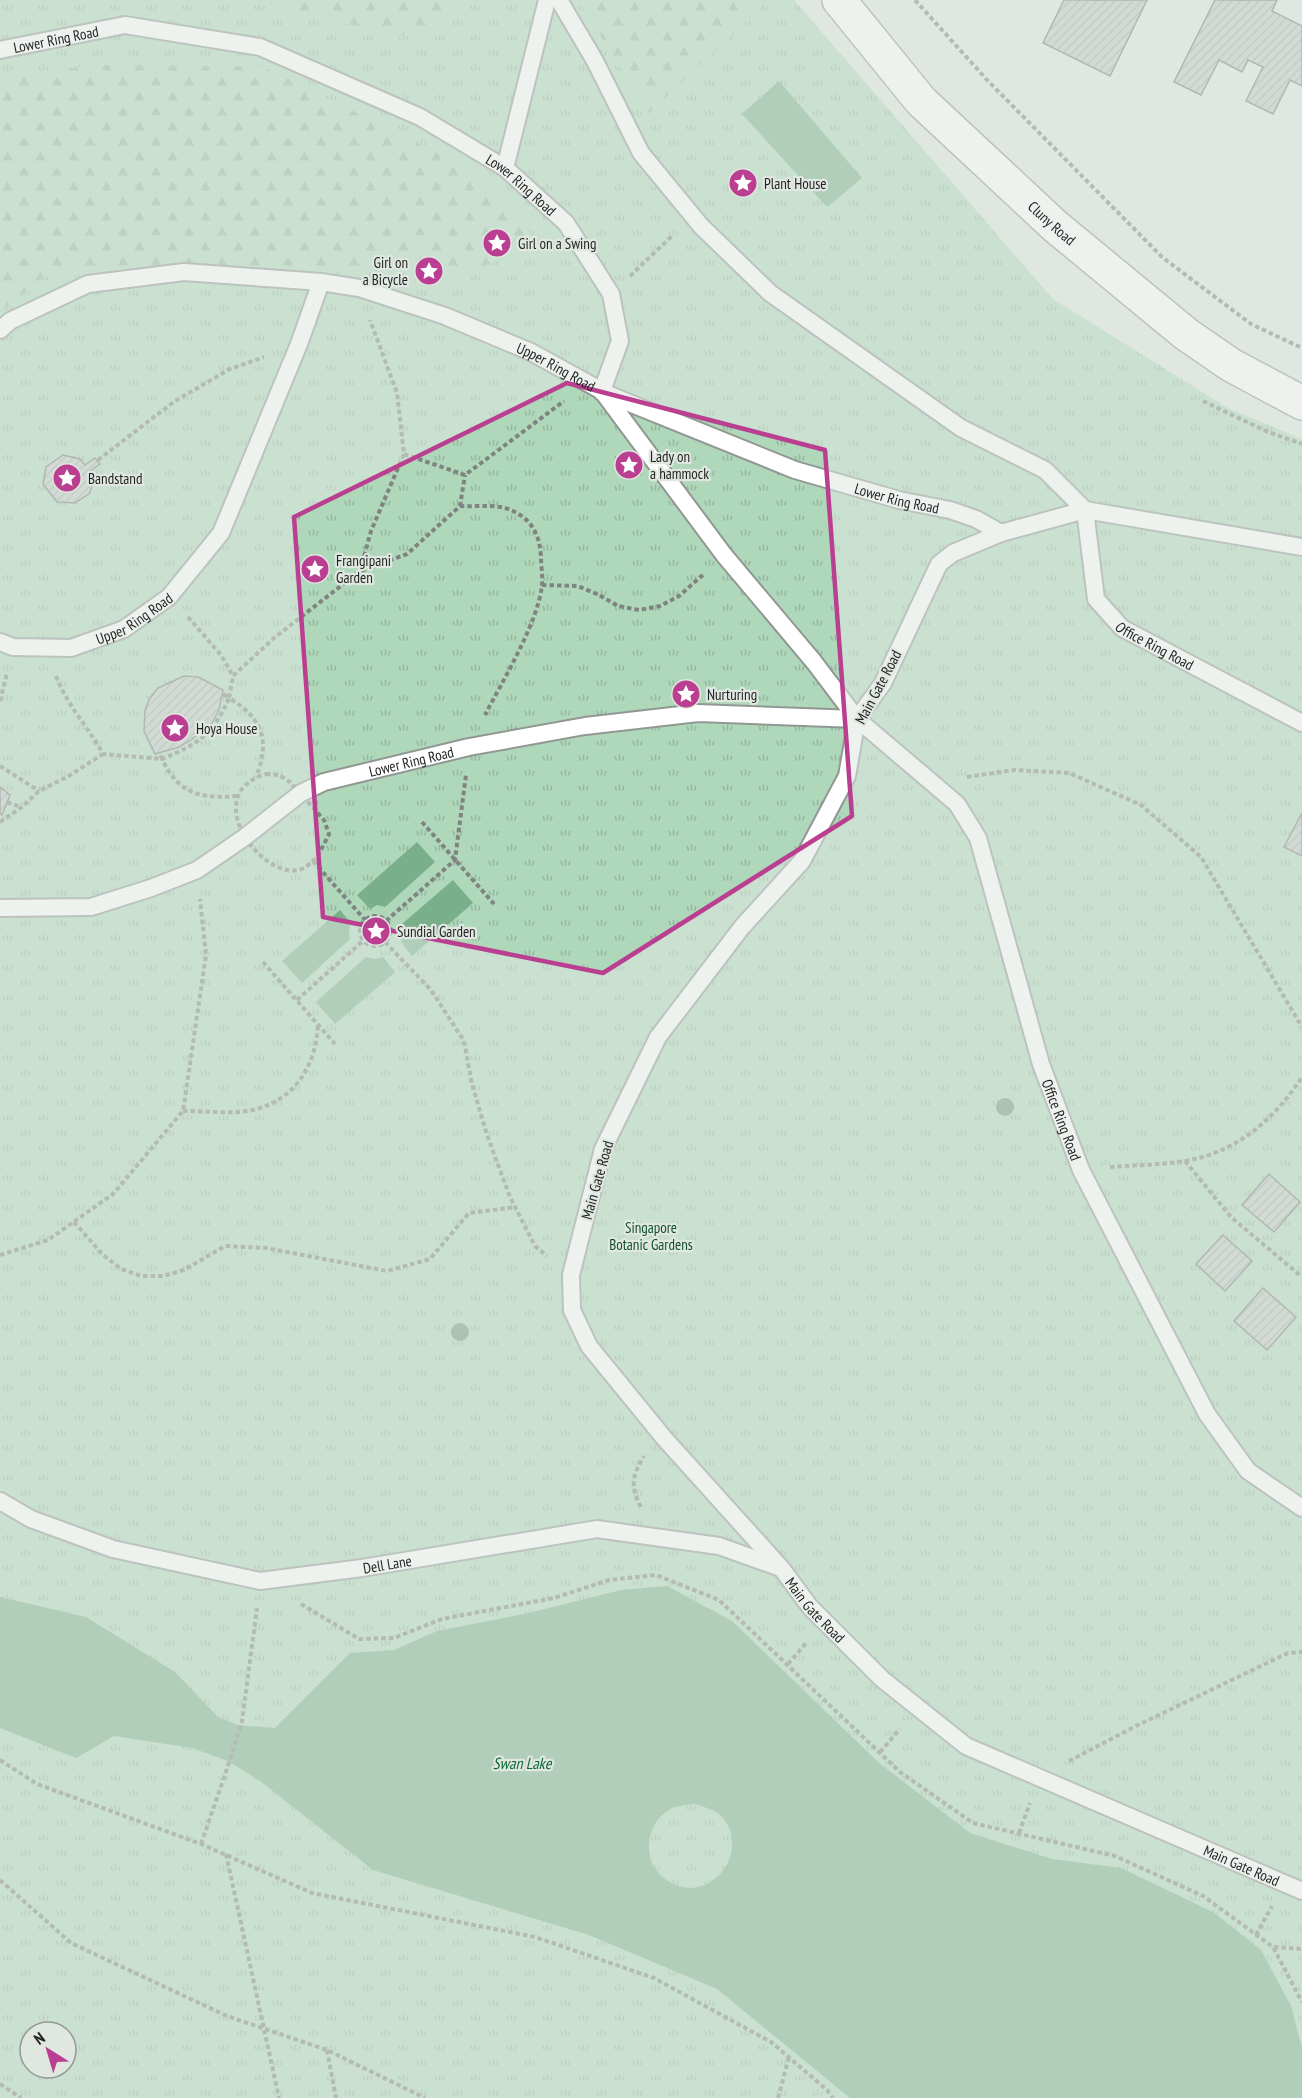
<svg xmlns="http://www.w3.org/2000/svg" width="1302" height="2098" font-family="'PT Sans Narrow',sans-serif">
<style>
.grass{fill:url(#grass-tufts);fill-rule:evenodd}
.forest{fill:url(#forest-firs)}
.water{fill:#79b089;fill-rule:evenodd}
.building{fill:url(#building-hatch);stroke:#777e79;stroke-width:1.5}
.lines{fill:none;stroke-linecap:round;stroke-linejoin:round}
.lane-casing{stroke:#919893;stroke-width:20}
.secondary-casing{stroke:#919893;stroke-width:36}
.path{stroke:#7f8480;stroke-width:4;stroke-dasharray:4.5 3;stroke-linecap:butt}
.lane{stroke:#fff;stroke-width:16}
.secondary{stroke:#fff;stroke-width:33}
.tree{fill:#6e947d}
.marked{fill:none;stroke:#ba3f91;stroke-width:4.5;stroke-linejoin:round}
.labels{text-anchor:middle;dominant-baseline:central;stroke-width:4.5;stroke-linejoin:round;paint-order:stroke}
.street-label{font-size:15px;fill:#1f2220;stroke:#e0e7e1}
.poi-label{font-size:15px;fill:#1f2220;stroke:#e0e7e1;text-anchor:start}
.park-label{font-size:15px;fill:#10512c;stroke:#e0e7e1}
.water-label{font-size:16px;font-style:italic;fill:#0d6837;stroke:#e0e7e1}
</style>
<defs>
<pattern id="grass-tufts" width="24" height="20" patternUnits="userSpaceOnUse" patternTransform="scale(1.5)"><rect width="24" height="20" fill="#afd7ba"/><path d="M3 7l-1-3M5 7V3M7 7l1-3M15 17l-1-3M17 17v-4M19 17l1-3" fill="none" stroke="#96b8a0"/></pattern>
<pattern id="forest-firs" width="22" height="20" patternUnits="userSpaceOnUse" patternTransform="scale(1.5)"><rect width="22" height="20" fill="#afd7ba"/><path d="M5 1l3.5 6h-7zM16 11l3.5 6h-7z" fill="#96b8a0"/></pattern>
<pattern id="building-hatch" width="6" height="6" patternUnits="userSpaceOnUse" patternTransform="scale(1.5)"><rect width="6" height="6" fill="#c2c9c4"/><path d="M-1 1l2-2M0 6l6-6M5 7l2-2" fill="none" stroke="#a6aca8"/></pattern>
</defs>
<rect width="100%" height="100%" fill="#e0e7e1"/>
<path class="grass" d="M0,0h794l259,299 175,109 74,31v1659h-1302zM30,2032h36v36h-36z"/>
<g class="forest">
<path d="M258,0h207l-3,5 -65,33z"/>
<path d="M579,0h184l2,3 -117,111z"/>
<path d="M109,65l153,1 219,109 57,68 -98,42 -256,-21 -135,9 -49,39v-238z"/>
</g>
<g class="water">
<path d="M779,81l83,97 -35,29 -85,-93z"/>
<path d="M417,842l18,20 -50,45 -8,-2 -7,4 -13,-14z"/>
<path d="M453,880l20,23 -61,53 -11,-14 2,-6 -1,-12z"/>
<path d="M340,910l10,12 -1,12 1,5 -48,44 -20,-22z"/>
<path d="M366,957l9,2 8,-2 12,15 -60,52 -19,-22z"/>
<path d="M667,1586l65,35 146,141 92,71 82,26 69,9 92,44 48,38 30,56 11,42v50h-452l-133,-109 -128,-54 -216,-65 -114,-90 -31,-19 -36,-13 -78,-12 -38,22 -76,-30v-131l86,20 89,55 43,45 20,8 37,3 75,-75 44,-3 43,-19 92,-18 92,-23zM695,1804c9,3 22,6 28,14 28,35 -13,86 -52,65 -8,-5 -15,-11 -19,-20 -8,-21 0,-45 20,-55 7,-3 16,-3 23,-4z"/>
</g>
<g class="building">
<path d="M1064,0h83l-37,76 -67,-33z"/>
<path d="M1215,0h62l-5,11 30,15v60l-12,-6 -17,34 -27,-13 17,-34 -15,-7 -6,12 -23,-12 -18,35 -27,-13z"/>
<path d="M63,455l17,4 5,6 10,-7 5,6 -10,7 5,8 -6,15 -14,9 -18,-1 -14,-18 3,-17z"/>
<path d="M184,676l14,1 25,13 -4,20 -7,13 -21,17 -12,7 -24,7 -11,-23 1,-21 5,-12 8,-10z"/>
<path d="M0,787l10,8 -8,20 -2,-1z"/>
<path d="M1302,813v43l-18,-9z"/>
<path d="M1269,1174l31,28 -26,30 -32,-27z"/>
<path d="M1223,1235l29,26 -27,30 -29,-27z"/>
<path d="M1263,1288l33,29 -29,33 -33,-29z"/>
</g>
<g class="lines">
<g class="lane-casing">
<g id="lane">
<path d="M559,0l36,61 46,92 60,73 69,67 191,135 84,42 40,40"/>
<path id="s1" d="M0,50l125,-25 135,22 160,70 85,51 61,55 45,71 9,47 -18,50"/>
<path d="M505,168l42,-168"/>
<path id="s2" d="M0,330l10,-9 78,-37 96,-12 137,10 38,6 86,28 86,36 71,39 122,164 90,107 43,57 100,85 21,34 63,226 40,106 126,244 41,57 54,37"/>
<path id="s3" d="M602,392l193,78 104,30 51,10 26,9 25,14"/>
<path id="s4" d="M1085,510l11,89 26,29 180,95"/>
<path id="s5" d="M1302,547l-217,-37 -84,23 -48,20 -14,11 -56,119 -26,36 -10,57 -45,85 -60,66 -84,110 -55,112 -32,126 1,35 17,36 75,92 118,131 28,38 72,72 84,67 336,145"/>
<path id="s6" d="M0,642l13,5 58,1 53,-19 45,-32 52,-64 78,-189 22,-62"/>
<path id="s7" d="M0,908l91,-1 60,-19 46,-18 48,-33 56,-44 23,-11 145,-35 116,-21 113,-13 159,6"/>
<path id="s8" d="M0,1501l31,18 82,30 147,32 102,-13 235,-39 122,17 59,21"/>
</g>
</g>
<g class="secondary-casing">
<g id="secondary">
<path id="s9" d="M839,0l82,101 134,125 131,108 45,31 71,38"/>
</g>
</g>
<g class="path">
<path d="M915,0l73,81 174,176 89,67 51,24"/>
<path d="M630,276l43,-41"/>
<path d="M1203,401l65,31 34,12"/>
<path d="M404,454l61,21 99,-74"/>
<path d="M98,460l77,-59 55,-32 34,-12"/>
<path d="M460,506c18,1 39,-3 55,6 18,9 25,25 26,45 0,9 2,19 1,28 -4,38 -39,95 -57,130"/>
<path d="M361,571l46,-17 53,-48 5,-31"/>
<path d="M542,585l36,1 21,9 19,11 21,4 21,-4 19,-10 25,-22"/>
<path d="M188,617l33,38 12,21"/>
<path d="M56,676c11,29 32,51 47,78l59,5 -2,-5"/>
<path d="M223,694l6,4 4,-22 41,-38 86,-67 11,-40 33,-77 -7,-61 -27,-73"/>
<path d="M0,701l7,-28"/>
<path d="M0,766l39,25"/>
<path d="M266,774l13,1 11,7 34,38 5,14c-6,12 -12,27 -25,34 -37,19 -109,-73 -38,-94z"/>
<path d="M967,777l47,-7 55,3 72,32 60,52 101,170"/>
<path d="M237,796c-37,3 -58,-2 -75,-37 36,-15 51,-24 67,-61 33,20 42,42 27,79"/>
<path d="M7,802l14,5"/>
<path d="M0,822l22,-15 17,-16 28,-14 36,-23"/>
<path d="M422,822l72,82"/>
<path d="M313,861l52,59"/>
<circle cx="375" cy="931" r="15"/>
<path d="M386,921l69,-61 11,-85"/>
<path d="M385,942l46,48 33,51 8,43 15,51 23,62 25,49 12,10"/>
<path d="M263,962l72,82"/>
<path d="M297,1000l67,-60"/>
<path d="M183,1111c19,0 38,2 56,1 50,-4 77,-41 79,-88"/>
<path d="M1185,1161l46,56 71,60"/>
<path d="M1110,1167c24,-2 50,-2 74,-6 52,-8 90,-41 118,-84"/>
<path d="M74,1222l29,33 18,14 20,7h22l21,-6 41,-24 41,2 121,23 43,-12 39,-46 47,-6"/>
<path d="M0,1255l48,-15 65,-46 70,-83 23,-156 -6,-56"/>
<path d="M641,1507c-11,-20 -9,-32 3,-51"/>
<path d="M301,1604l58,35 35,-1 48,-19 112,-21 55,-18 47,-5 63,25 181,172 73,51 142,33 88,40 70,51 29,55"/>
<path d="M788,1664l19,-22"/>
<path d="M880,1752l20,-23"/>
<path d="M0,1760l37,24 164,60 111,49 223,44 119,41 117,64 56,48 6,8"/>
<path d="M1069,1761l67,-35 152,-73 14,-1"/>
<path d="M1019,1833l11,-30"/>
<path d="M201,1844l27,-78 14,-45 15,-113"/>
<path d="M226,1854l53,244"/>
<path d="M0,1880l71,63 156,73 100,34 98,48"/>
<path d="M1256,1935l16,-29"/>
<path d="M1274,1947l28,2"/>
<path d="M327,2050l9,48"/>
<path d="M0,2084l21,14"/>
<path d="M778,2098l11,-41"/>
</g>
<use href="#lane" class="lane"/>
<use href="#secondary" class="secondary"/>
</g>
<g class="tree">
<circle cx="1005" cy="1107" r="9"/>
<circle cx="460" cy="1332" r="9"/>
</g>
<path d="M0 0H1302V2098H0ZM567,383l258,67 27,366 -249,157 -280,-56 -29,-400z" fill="#e0e7e1" fill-opacity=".55" fill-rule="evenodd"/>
<path class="marked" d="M567,383l258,67 27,366 -249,157 -280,-56 -29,-400z"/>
<defs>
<g id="sight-disc" transform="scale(1.5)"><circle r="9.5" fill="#ba3f91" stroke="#e0e7e1"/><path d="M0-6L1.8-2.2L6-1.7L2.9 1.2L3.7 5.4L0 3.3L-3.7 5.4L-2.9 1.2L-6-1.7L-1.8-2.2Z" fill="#fff"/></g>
</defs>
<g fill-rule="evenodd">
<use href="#sight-disc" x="743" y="183"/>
<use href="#sight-disc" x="497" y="243"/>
<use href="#sight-disc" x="429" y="271"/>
<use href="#sight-disc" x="629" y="465"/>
<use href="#sight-disc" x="67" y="478"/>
<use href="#sight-disc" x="315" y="569"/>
<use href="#sight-disc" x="686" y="694"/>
<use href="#sight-disc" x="175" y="728"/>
<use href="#sight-disc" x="376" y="931"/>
</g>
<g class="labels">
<g class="street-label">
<text stroke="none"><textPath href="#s1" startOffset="57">Lower Ring Road</textPath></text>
<text stroke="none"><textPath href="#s1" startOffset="561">Lower Ring Road</textPath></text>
<text stroke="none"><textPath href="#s9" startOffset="309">Cluny Road</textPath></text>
<text stroke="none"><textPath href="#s2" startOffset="585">Upper Ring Road</textPath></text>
<text stroke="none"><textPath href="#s3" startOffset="314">Lower Ring Road</textPath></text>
<text stroke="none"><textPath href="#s6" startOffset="142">Upper Ring Road</textPath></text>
<text stroke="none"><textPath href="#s4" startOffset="166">Office Ring Road</textPath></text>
<text transform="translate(878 687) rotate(-62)">Main Gate Road</text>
<text stroke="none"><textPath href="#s7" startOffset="448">Lower Ring Road</textPath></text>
<text stroke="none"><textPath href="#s2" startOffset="1518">Office Ring Road</textPath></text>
<text transform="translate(597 1180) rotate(-74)">Main Gate Road</text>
<text stroke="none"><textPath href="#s8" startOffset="402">Dell Lane</textPath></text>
<text stroke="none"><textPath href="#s5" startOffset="1612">Main Gate Road</textPath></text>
<text stroke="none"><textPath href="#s5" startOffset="2116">Main Gate Road</textPath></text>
</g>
<g class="poi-label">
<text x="764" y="183">Plant House</text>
<text x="518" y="243">Girl on a Swing</text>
<text x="408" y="262" text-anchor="end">Girl on<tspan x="408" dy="17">a Bicycle</tspan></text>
<text x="650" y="456">Lady on<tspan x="650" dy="17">a hammock</tspan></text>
<text x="88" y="478">Bandstand</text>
<text x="336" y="560">Frangipani<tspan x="336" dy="17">Garden</tspan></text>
<text x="707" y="694">Nurturing</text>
<text x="196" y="728">Hoya House</text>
<text x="397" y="931">Sundial Garden</text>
</g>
<g class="park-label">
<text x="651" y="1227">Singapore<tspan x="651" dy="17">Botanic Gardens</tspan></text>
</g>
<g class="water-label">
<text x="522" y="1763">Swan Lake</text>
</g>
</g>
<g transform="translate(48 2050) rotate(323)"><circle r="28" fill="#e0e7e1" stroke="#939894" stroke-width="1.5"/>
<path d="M0-4.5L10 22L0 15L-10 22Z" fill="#ba3f91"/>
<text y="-9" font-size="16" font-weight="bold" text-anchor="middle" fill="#1f2220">N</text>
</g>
</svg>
